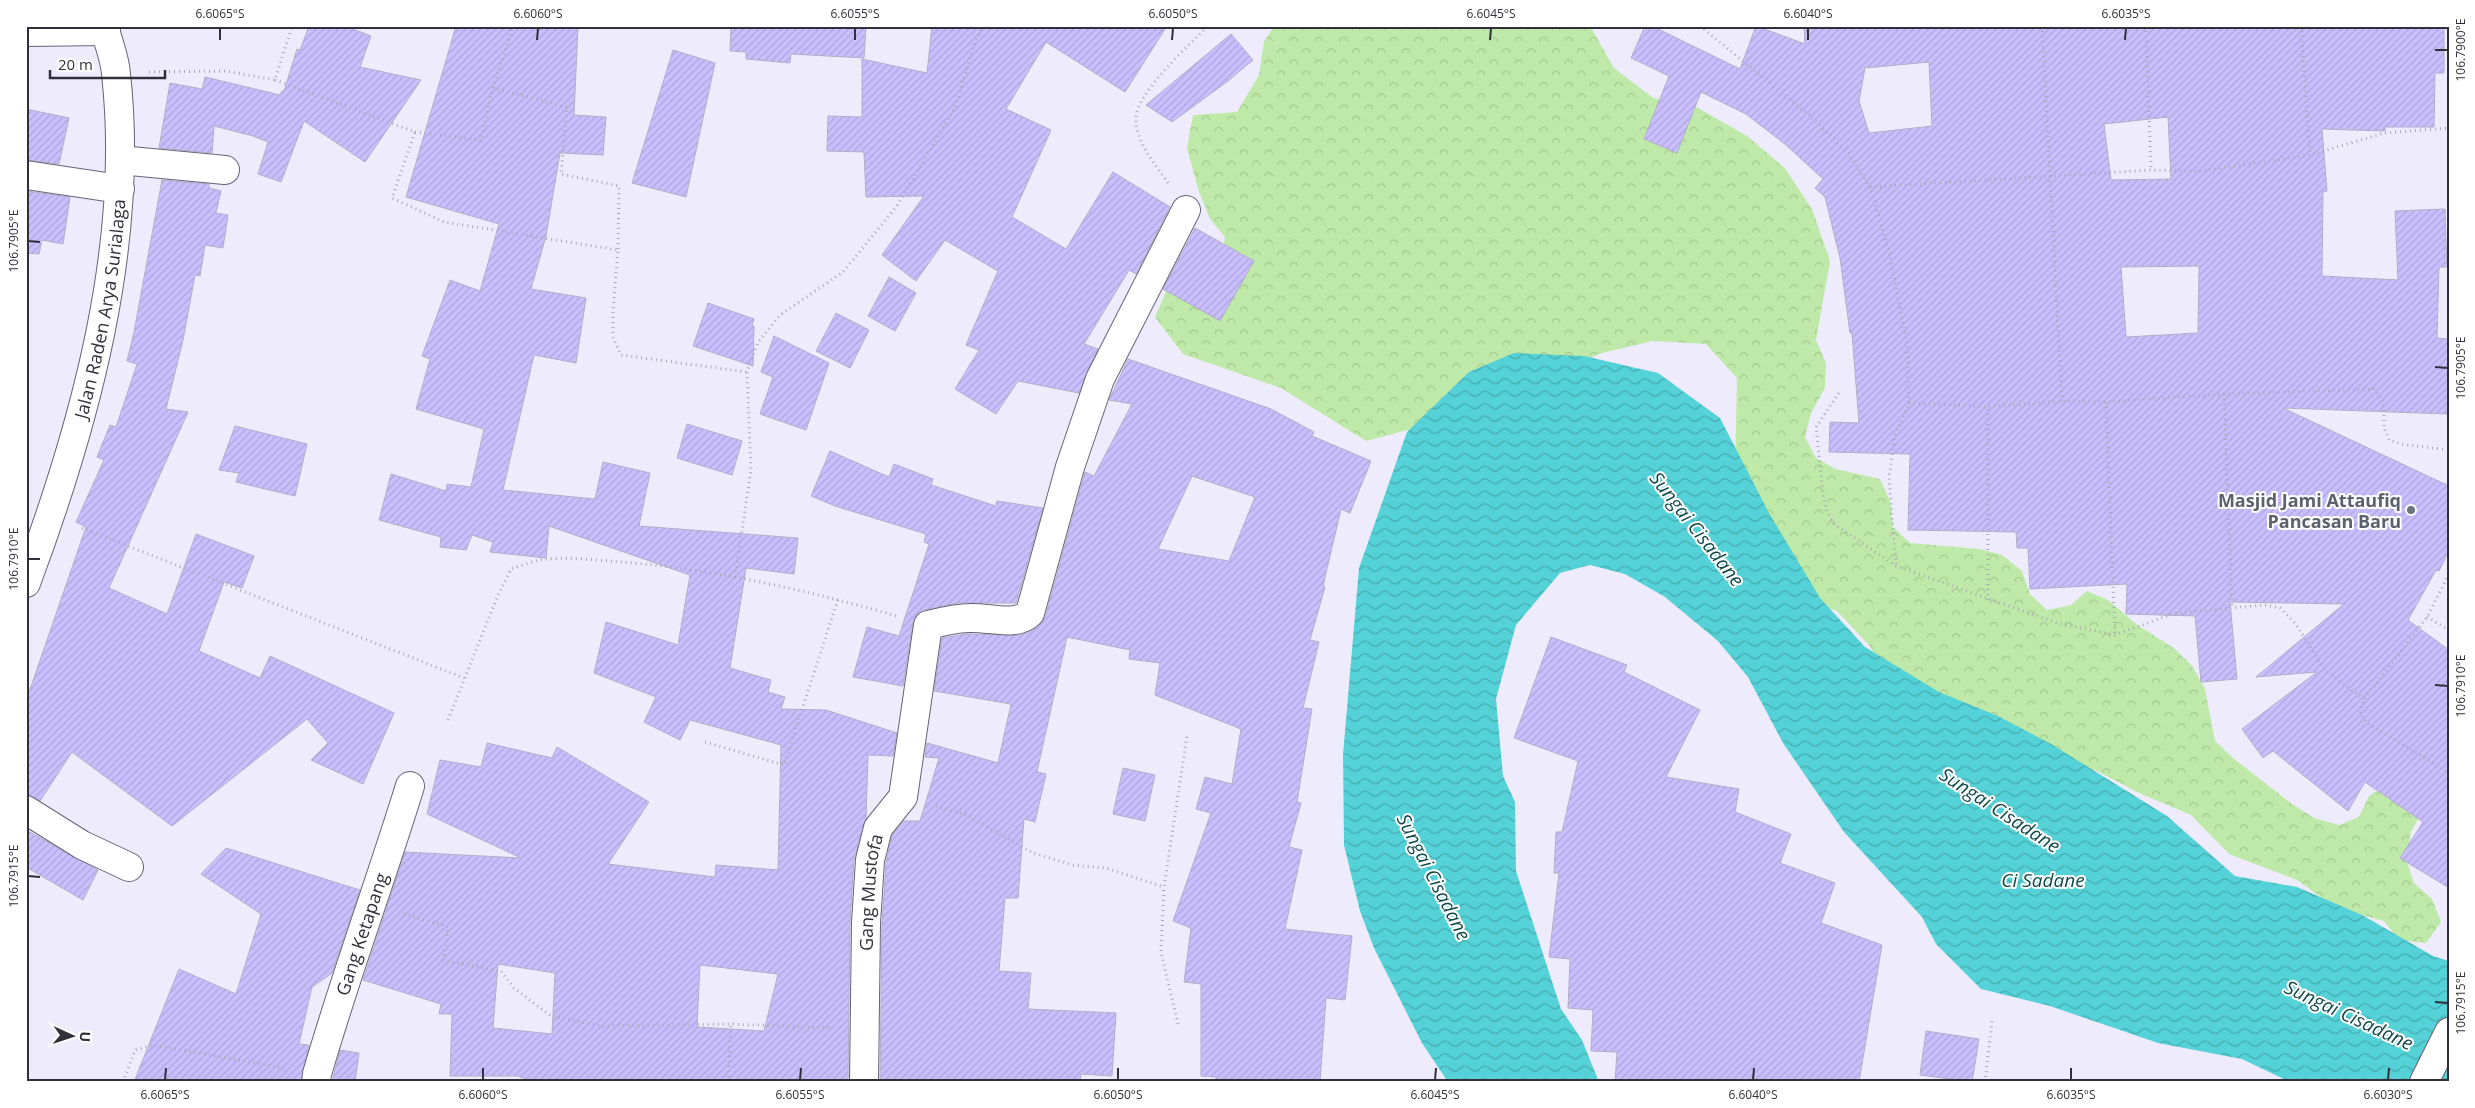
<svg xmlns="http://www.w3.org/2000/svg" width="2475" height="1108" font-family="'Open Sans',sans-serif">
<style>
.forest{fill:url(#forest-crowns)}
.water{fill:url(#water-waves)}
.building{fill:url(#building-hatch);stroke:#b2aec7;fill-rule:evenodd}
.lines{fill:none;stroke-linecap:round;stroke-linejoin:round}
.minor-casing{stroke:#666379;stroke-width:30}
.major-casing{stroke:#666379;stroke-width:30}
.path{stroke:#aaa8b6;stroke-width:3;stroke-dasharray:1 4;stroke-linecap:butt}
.minor{stroke:#fff;stroke-width:28}
.major{stroke:#fff;stroke-width:28}
.ticks{fill:none;stroke:#31303a;stroke-width:2}
.worship-dot{fill:#6b7280;stroke:#fff;stroke-width:2}
.labels{text-anchor:middle;dominant-baseline:central;stroke-width:4;stroke-linejoin:round;paint-order:stroke}
.street-label{font-size:18px;fill:#31303a;stroke:#fff}
.worship-label{font-size:18px;font-weight:bold;fill:#5b616d;stroke:#fff;text-anchor:end}
.water-label{font-size:19px;font-style:italic;fill:#10484a;stroke:#fff}
.neatline{fill:none;stroke:#31303a;stroke-width:2}
.ticks-label{font-size:12px;text-anchor:middle;fill:#31303a}
</style>
<defs>
<pattern id="forest-crowns" width="20" height="18" patternUnits="userSpaceOnUse" patternTransform="scale(1.25)"><rect width="20" height="18" fill="#bfe9a8"/><path d="M2 6a3 3 0 1 1 6 0M12 15a3 3 0 1 1 6 0" fill="none" stroke="#a5c891"/></pattern>
<pattern id="water-waves" width="16" height="10" patternUnits="userSpaceOnUse" patternTransform="scale(1.25)"><rect width="16" height="10" fill="#54d2d7"/><path d="M0 5q4-4 8 0t8 0" fill="none" stroke="#46abaf"/></pattern>
<pattern id="building-hatch" width="6" height="6" patternUnits="userSpaceOnUse" patternTransform="scale(1.25)"><rect width="6" height="6" fill="#cabffe"/><path d="M-1 1l2-2M0 6l6-6M5 7l2-2" fill="none" stroke="#aea4da"/></pattern>
</defs>
<rect width="100%" height="100%" fill="#eeecfc"/>
<path class="forest" d="M1274,26h316l24,42 39,30 45,10 49,28 37,31 28,42 18,52 -14,79 10,23 -1,25 -14,25 -6,24 11,21 20,11 44,10 10,22 3,26 17,16 70,6 22,6 20,16 8,23 17,16 24,-5 16,-14 21,9 28,24 39,25 17,17 13,23 10,52 18,17 59,46 22,14 25,7 20,-8 10,-21 20,-13 34,27 -12,22 -5,27 8,24 18,16 9,23 -15,21 -27,-3 -15,-19 -48,-13 -39,-28 -68,-26 -38,-39 -54,-23 -42,-22 -121,-34 -83,-45 -21,-45 -33,-35 -48,-15 -54,-126 2,-92 -31,-34 -53,-3 -51,12 -187,75 -49,13 -85,-53 -98,-34 -28,-37 17,-39 46,4 7,-45 -15,-18 -12,-30 -11,-41 6,-33 44,-3 22,-37 5,-33z"/>
<path class="water" d="M1514,353l70,3 74,17 62,45 49,95 51,85 45,49 74,45 59,24 53,28 116,72 68,60 62,11 65,28 71,41 16,5v121h-159l-48,-23 -84,-16 -108,-37 -69,-17 -45,-45 -14,-27 -78,-85 -61,-89 -35,-66 -30,-36 -53,-44 -40,-23 -35,-9 -30,8 -44,52 -20,74 7,77 12,26 1,69 45,138 21,31 17,42h-151l-26,-39 -48,-95 -14,-37 -16,-66 -1,-90 16,-187 48,-136 62,-60z"/>
<g class="building">
<path d="M309,26h36l26,10 -11,31 61,13 -56,82 -61,-41 -23,61 -23,-8 10,-32 -15,-6 -39,-10 -2,27 -53,-5 11,-65 32,6 3,-12 75,18 2,-4h2l13,-42 3,1z"/>
<path d="M456,26h122l-4,89 32,2 -3,38 -43,-2 -14,83 -15,53 55,9 -10,65 -42,-8 -31,135 92,9 8,-37 47,11 -11,53 159,12 -4,36 -48,-6 -16,100 41,12 -3,12 17,5 -4,12 45,1 71,23 -4,23 -25,-1 -2,63 -12,41 -4,63 -2,160h-313l-18,-6h-67l2,-62h-13l2,-10 -78,-24 42,-128 116,6 -94,-44 13,-54 41,7 6,-24 65,15 5,-11 92,55 -41,62 107,13 1,-12 62,5 3,-125 -91,-25 -10,20 -36,-18 12,-25 -62,-24 12,-51 72,23 12,-70 -141,-49 -3,32 -56,-6 3,-10 -21,-7 -6,15 -26,-3 1,-10 -62,-17 12,-46 55,17 1,-7 24,3 13,-58 -68,-20 14,-50 -8,-3 28,-76 30,11 19,-67 -93,-27zM498,964l57,9 -3,61 -59,-6zM700,965l78,9 -14,57 -67,-4z"/>
<path d="M731,26h135l-2,32 -73,-4 -1,9 -44,-4v-7l-16,-1z"/>
<path d="M932,26h235l-42,66 -79,-50 -40,67 45,21 -39,87 54,32 47,-77 57,35 -34,67 -7,-4 -45,74 14,5 -19,44 -61,-12 -22,33 -41,-25 24,-39 -13,-5 32,-74 -53,-31 -29,41 -34,-26 42,-59 -58,1 -2,-45 -37,-1 1,-35 34,1v-58l65,14z"/>
<path d="M1645,26h7l88,43 16,-43 49,18 -1,-18h640v47h-9l-1,54h-49v4l-63,-2 5,62 -4,1 -1,84 76,4 -3,-69 50,-2 2,58h-8l-2,71 12,1 -2,75 -164,-6 166,78v65l-10,20 -3,-1 -28,50 41,30v238l-49,-30 23,-36 -58,-40 -17,29 -75,-60 -10,7 -21,-29 75,-57 -61,5 88,-73 -114,-2 7,77 -36,3 -6,-66 -69,-2 1,-30 -97,5 -2,-41h-11l-1,-16 -108,-2 2,-76 -81,-2 1,-30 29,1 -7,-90h-2l-10,-75 -15,-61 -10,-9 8,-9 -37,-34 -40,-31 -45,-22 -24,61 -33,-14 25,-63 -38,-18zM1929,62l3,64 -63,7 -10,-32 6,-33zM2168,117l3,62 -60,1 -7,-56zM2199,266l-1,67 -72,4 -5,-70z"/>
<path d="M1231,34l22,26 -25,21 -56,41 -26,-17z"/>
<path d="M673,50l42,13 -29,134 -54,-14z"/>
<path d="M26,109l43,9 -10,46 -33,-4z"/>
<path d="M162,180l47,4v4l12,3 -5,22 12,2 -5,33 -18,-3 -5,31 -5,-1 -12,65 -17,69 22,3 -79,176 58,26 29,-80 58,22 -12,32 -18,-6 -25,69 61,27 10,-22 124,57 -31,71 -52,-24 17,-17 -21,-24 -135,107 -100,-74 -32,49 -14,-7v-93l60,-174 -10,-5 28,-62 -7,-3 13,-32 6,2 21,-63 -10,-3 7,-29z"/>
<path d="M26,191l44,6 -7,47 -21,-4 -3,14 -13,-1z"/>
<path d="M1195,228l59,33 -34,60 -57,-32z"/>
<path d="M889,277l27,16 -21,38 -27,-15z"/>
<path d="M708,303l46,16 -2,6 2,1 -1,40 -60,-20z"/>
<path d="M836,313l33,17 -19,38 -34,-17z"/>
<path d="M774,336l55,27 -23,67 -46,-16 13,-37 -12,-5z"/>
<path d="M1128,359l143,50 43,23 -2,4 59,25 -21,52 -9,-4 -18,77 2,1 -15,53 9,2 -16,66 9,1 -15,93 4,1 -12,44 13,3 -17,79 67,7 -7,64 -19,-2 -6,84h-104v-5l-15,-1v-92l-17,-2 7,-54 -18,-7 38,-108 -15,-4 9,-32 27,7 9,-55 -86,-34 5,-32 -31,-4 1,-9 -63,-13 -30,135 9,2 -11,48 -11,-3 -6,79h-13l-6,73 32,2 -3,36 88,4 -4,63 -31,-2 -1,7 -35,-2v3h-165l2,-158 4,-62 6,-27 12,-14h16l19,-63 -14,-1 2,-14 71,20 13,-59 -77,-13 8,-53 24,-4 53,1 14,-5 12,-12 40,-146 9,4 38,-72 -23,-4zM1192,476l63,21 -26,64 -71,-12z"/>
<path d="M687,424l55,17 -10,34 -55,-17z"/>
<path d="M235,426l72,18 -12,52 -59,-14 3,-9 -20,-3z"/>
<path d="M830,451l59,26 5,-13 39,15 -2,6 65,21 1,-5 46,7 -27,95h-58l-34,7 -7,4 -4,9 -10,63 -50,-9 14,-50 32,9 30,-92 -5,-2 2,-8 -91,-28 -24,-10z"/>
<path d="M1551,637l76,28 -3,7 76,38 -34,67 73,12 -4,23 56,22 -11,29 55,20 -14,40 61,22 -23,137h-244l2,-30 -26,-1 2,-41 -25,-2 2,-49 -21,-2 10,-84h-5l2,-41h6l16,-71 -64,-23z"/>
<path d="M1123,768l32,7 -10,46 -32,-7z"/>
<path d="M26,830l72,40 -15,30 -57,-33z"/>
<path d="M226,848l134,42 -28,83 -20,14 -13,57 10,1 -8,37h-167l45,-113 57,25 25,-80 -60,-40z"/>
<path d="M1926,1031l53,8 -7,43 -52,-7z"/>
<path d="M340,1050l19,3 -4,29h-23z"/>
</g>
<g class="lines">
<g class="minor-casing">
<g id="minor">
<path d="M26,32l80,-1"/>
<path d="M120,160l105,10"/>
<path d="M26,175l94,14"/>
<path d="M26,810l56,35 47,22"/>
<path id="s1" d="M316,1082l1,-8c28,-97 63,-191 93,-288"/>
<path id="s2" d="M864,1082l2,-159 4,-63 8,-32 25,-31 25,-172c13,-3 28,-7 42,-7 19,-1 46,9 60,-5l40,-146 30,-88 86,-169"/>
<path d="M2424,1082l25,-50"/>
</g>
</g>
<g class="major-casing">
<g id="major">
<path id="s3" d="M26,583c59,-158 109,-339 90,-509 -1,-16 -8,-32 -12,-48"/>
</g>
</g>
<g class="path">
<path d="M1700,26l109,89 39,38 22,34 19,64 18,92 2,60 -14,33 -6,42 7,87"/>
<path d="M2042,26l20,375"/>
<path d="M2146,26l5,144"/>
<path d="M2301,26l9,129"/>
<path d="M149,72l77,-1 49,9 17,-54"/>
<path d="M275,80l140,52 -23,66 52,24 174,28 -5,61v26l8,18 126,17"/>
<path d="M493,88l74,19 -6,67 58,12 -1,64"/>
<path d="M415,132l66,8 12,-52 20,-62"/>
<path d="M1168,183c-13,-19 -32,-40 -32,-64 -1,-25 54,-75 72,-93"/>
<path d="M1870,187l281,-17 49,1 110,-16 74,-22 65,-5"/>
<path d="M1839,393l-23,34 7,67 4,18 7,12 62,42 161,57 58,12 60,-22 90,-8 15,3 15,15 31,48 38,28"/>
<path d="M2224,394l8,213"/>
<path d="M2106,402l9,233"/>
<path d="M1909,403l79,4 74,-6 44,1 118,-8 150,-5 10,13v25l5,13 12,4 48,6"/>
<path d="M82,528l382,150"/>
<path d="M2449,574l-22,43 -63,82 -4,14 6,9 83,51"/>
<path d="M735,577l16,-107 -4,-98 11,-30 22,-27 63,-43 54,-66 58,-98 19,-64 9,-18"/>
<path d="M1988,600v-193"/>
<path d="M2427,617l22,13"/>
<path d="M448,720l50,-125 13,-26c9,-3 19,-7 29,-9 25,-4 54,0 80,2 94,7 186,28 277,54"/>
<path d="M705,742l79,23 54,-166"/>
<path d="M936,806l31,9 66,38 40,12 33,3 58,19"/>
<path d="M404,914l45,13 -6,33 58,11 13,17 37,28 51,10 129,-2 101,4"/>
<path d="M1178,1024l-17,-72 3,-65 23,-151"/>
<path d="M123,1082l12,-32 18,-5 131,23"/>
<path d="M728,1082l3,-58"/>
<path d="M1985,1082l7,-61"/>
</g>
<use href="#minor" class="minor"/>
<use href="#major" class="major"/>
</g>
<path class="ticks" d="M220,40v-12M537,40l1,-12M855,40v-12M1172,40l1,-12M1490,40l1,-12M1808,40v-12M2125,40l1,-12M2435,50h13M28,241l12,1M2435,367l13,1M28,559h12M2435,685l13,1M28,876l12,1M2435,1002l13,1M165,1080l1,-12M483,1080v-12M800,1080l1,-12M1118,1080v-12M1435,1080l1,-12M1753,1080l1,-12M2071,1080v-12M2388,1080l1,-12"/>
<circle class="worship-dot" cx="2411" cy="510" r="5"/>
<g class="labels">
<g class="street-label">
<text stroke="none"><textPath href="#s3" startOffset="285">Jalan Raden Arya Surialaga</textPath></text>
<text stroke="none"><textPath href="#s2" startOffset="190">Gang Mustofa</textPath></text>
<text stroke="none"><textPath href="#s1" startOffset="155">Gang Ketapang</textPath></text>
</g>
<g class="worship-label">
<text x="2401" y="500">Masjid Jami Attaufiq<tspan x="2401" dy="21">Pancasan Baru</tspan></text>
</g>
<g class="water-label">
<text transform="translate(1697 529) rotate(52)">Sungai Cisadane</text>
<text transform="translate(2000 810) rotate(33)">Sungai Cisadane</text>
<text transform="translate(1434 877) rotate(63)">Sungai Cisadane</text>
<text x="2043" y="880">Ci Sadane</text>
<text transform="translate(2349 1015) rotate(25)">Sungai Cisadane</text>
</g>
</g>
<rect width="2475" height="1108" fill="none" stroke="#ffffff" stroke-width="55"/>
<g transform="translate(72 1036) rotate(93)" stroke="#ffffff" stroke-width="4" paint-order="stroke">
<path d="M0-4L9 19L0 12L-9 19Z" fill="#31303a"/>
<text y="-8" font-size="14" font-weight="bold" text-anchor="middle" fill="#31303a">U</text>
</g>
<path d="M50 70v8h115v-8" fill="none" stroke="#31303a" stroke-width="2.5"/>
<text x="58" y="70" font-size="15" fill="#31303a" stroke="#ffffff" stroke-width="4" paint-order="stroke">20 m</text>
<rect x="28" y="28" width="2420" height="1052" class="neatline"/>
<g class="ticks-label">
<text x="220" y="18">6.6065°S</text>
<text x="538" y="18">6.6060°S</text>
<text x="855" y="18">6.6055°S</text>
<text x="1173" y="18">6.6050°S</text>
<text x="1491" y="18">6.6045°S</text>
<text x="1808" y="18">6.6040°S</text>
<text x="2126" y="18">6.6035°S</text>
<text transform="translate(2461 50) rotate(-90)" y="4">106.7900°E</text>
<text transform="translate(14 241) rotate(-90)" y="4">106.7905°E</text>
<text transform="translate(2461 368) rotate(-90)" y="4">106.7905°E</text>
<text transform="translate(14 559) rotate(-90)" y="4">106.7910°E</text>
<text transform="translate(2461 686) rotate(-90)" y="4">106.7910°E</text>
<text transform="translate(14 876) rotate(-90)" y="4">106.7915°E</text>
<text transform="translate(2461 1003) rotate(-90)" y="4">106.7915°E</text>
<text x="165" y="1099">6.6065°S</text>
<text x="483" y="1099">6.6060°S</text>
<text x="800" y="1099">6.6055°S</text>
<text x="1118" y="1099">6.6050°S</text>
<text x="1435" y="1099">6.6045°S</text>
<text x="1753" y="1099">6.6040°S</text>
<text x="2071" y="1099">6.6035°S</text>
<text x="2388" y="1099">6.6030°S</text>
</g>
</svg>
